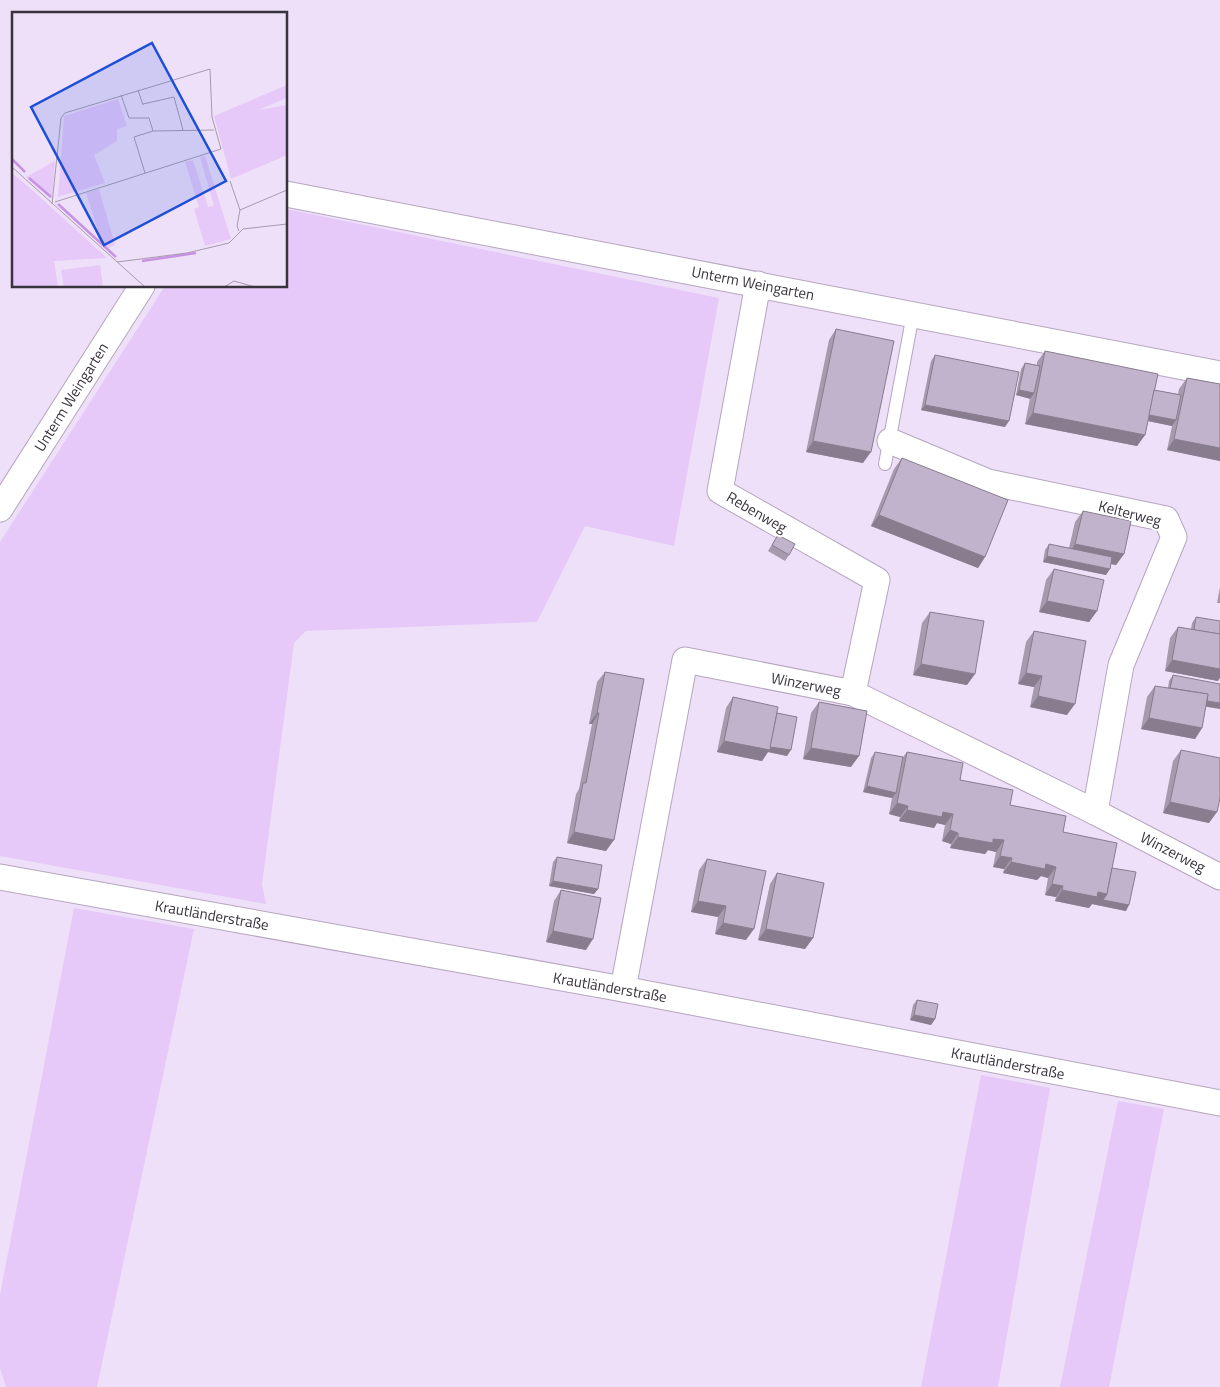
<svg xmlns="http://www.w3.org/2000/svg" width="1220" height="1387" font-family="'Titillium Web',sans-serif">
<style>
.green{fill:#e6c8f9}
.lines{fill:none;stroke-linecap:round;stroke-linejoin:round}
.service-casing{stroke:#b5a6be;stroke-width:14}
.minor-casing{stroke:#b5a6be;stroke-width:27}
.service{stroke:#fff;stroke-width:12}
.minor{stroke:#fff;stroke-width:25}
.wall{fill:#a69aaf}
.shaded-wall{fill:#877d8e}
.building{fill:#c1b3cb;stroke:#877d8e}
.labels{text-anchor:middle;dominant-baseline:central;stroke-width:4;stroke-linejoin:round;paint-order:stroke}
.street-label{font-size:15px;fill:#38333c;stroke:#fff}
.inset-river{fill:none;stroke:#c792e6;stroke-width:2.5}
.inset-road{fill:none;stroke:#a69bad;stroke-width:1}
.view{fill:#1d4ed8;fill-opacity:0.15;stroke:#1d4ed8;stroke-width:2.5}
.inset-edge{fill:none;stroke:#38333c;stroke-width:2.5}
</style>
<rect width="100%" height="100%" fill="#efe0f9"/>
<g class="green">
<path d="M286,209l433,89 -45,248 -89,-20 -48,96 -231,9 -12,12 -32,241 4,20 -266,-48v-314l165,-256h121z"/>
<path d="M74,908l120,21 -97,458h-91l-6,-19v-73z"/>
<path d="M981,1075l69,13 -52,299h-77z"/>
<path d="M1118,1101l46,8 -55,278h-49z"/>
</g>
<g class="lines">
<g class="service-casing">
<path id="service" d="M885,464l28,-150"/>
</g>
<g class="minor-casing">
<g id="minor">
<path d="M286,194l934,180"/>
<path d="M758,284l-38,207 157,89 -24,113"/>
<path d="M890,441l98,41 178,37 8,18 -53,128 -26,147"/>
<path d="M0,509l142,-223"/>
<path d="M0,877l623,112 597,114"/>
<path d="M623,989l62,-329 168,33 242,119 125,65"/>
</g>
</g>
<use href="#service" class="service"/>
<use href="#minor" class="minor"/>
</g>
<g class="wall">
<path d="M836,329l27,134 -57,-11 23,-112z"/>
<path d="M1045,351l109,39 24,4 1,-5 8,-11 33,6v77l-53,-11 5,-24 -24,-5 -3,14 -8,11 -112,-22 5,-26 -14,-3 5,-26 4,-6 12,2v-3z"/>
<path d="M935,355l70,72 -84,-17 10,-49z"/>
<path d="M902,458l83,99 -7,11 -107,-42 23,-57z"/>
<path d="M1083,511l41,43 -8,11 -6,-1 -4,11 -63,-13 2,-12 4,-6 20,4 6,-26z"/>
<path d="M778,535l11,20 -4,6 -17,-10z"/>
<path d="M1054,569l43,42 -8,11 -50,-10 7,-32z"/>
<path d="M1220,587v16h-3z"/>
<path d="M930,612l37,73 -54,-10 9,-52z"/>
<path d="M1196,617l22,64 -53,-10 5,-33 8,-11 13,2 1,-6z"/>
<path d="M1034,631l33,84 -37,-8 4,-20 -16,-3 8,-42z"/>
<path d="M605,672l1,179 -39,-8 9,-49 3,-5 13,-65h-3l8,-42z"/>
<path d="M1173,675l33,32 -4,21 -7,11 -54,-10 6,-32 8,-11 13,2 1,-7z"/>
<path d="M733,697l44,16 10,43 -19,-4 -6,9 -45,-9 9,-44z"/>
<path d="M819,702l32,65 -48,-8 8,-46z"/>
<path d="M1181,750l28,73 -46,-10 10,-52z"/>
<path d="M875,752l28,5 4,-5 156,80 49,36 14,43 -34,-7 -3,4 -34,-7 1,-4 -11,-2 3,-17 -7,-2 -4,4 -34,-7 1,-4 -11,-2 3,-15 -8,-2 -3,4 -35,-6 1,-4 -9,-3 3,-16 -8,-2 -3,5 -35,-7 1,-4 -11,-3 3,-16 -29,-6 8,-34z"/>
<path d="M557,857l41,32 -4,5 -45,-8 4,-24z"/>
<path d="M707,859l39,81 -31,-6 3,-17 -27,-5 8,-42z"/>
<path d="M777,873l36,65 -8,11 -47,-9 12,-56z"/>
<path d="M561,890l25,60 -40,-8 8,-41z"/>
<path d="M917,1000l18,19 -4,6 -21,-5 3,-15z"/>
</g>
<g class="shaded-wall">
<path d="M1019,390l15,3 -4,6 -14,-4z"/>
<path d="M925,405l84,16 -4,6 -84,-17z"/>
<path d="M1033,413l112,22 -8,11 -112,-22z"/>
<path d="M1147,415l29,5 -4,6 -29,-6z"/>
<path d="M1174,439l46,9v13l-53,-11z"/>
<path d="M813,441l58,11 -8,11 -57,-11z"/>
<path d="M879,515l106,42 -7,11 -107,-42z"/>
<path d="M1075,544l49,10 -8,11 -48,-10z"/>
<path d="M1047,556l63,13 -4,6 -63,-13z"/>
<path d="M1047,601l50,10 -8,11 -50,-10z"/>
<path d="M1172,660l48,9v9l-2,3 -53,-10z"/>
<path d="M921,664l54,10 -8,11 -54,-10z"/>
<path d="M1026,673l16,3 -8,11 -16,-3z"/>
<path d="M1169,694l51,9v6l-55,-9z"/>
<path d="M1038,696l37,8 -8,11 -37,-8z"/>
<path d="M597,713h2l-7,11h-3z"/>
<path d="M1149,718l53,10 -7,11 -54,-10z"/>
<path d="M724,741l44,5 23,4 -4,6 -19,-4 -6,9 -45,-9z"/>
<path d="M811,748l48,8 -8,11 -48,-8z"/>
<path d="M867,786l29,7 -4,5 -29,-6z"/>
<path d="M1170,802l47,10 -8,11 -46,-10z"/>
<path d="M897,803l11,3 -8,11 -11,-3z"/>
<path d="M907,810l36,2 10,2 -8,11 -8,-2 -3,5 -35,-7z"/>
<path d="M950,830l8,3 -7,11 -9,-3z"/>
<path d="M574,832l40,8 -8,11 -39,-8z"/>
<path d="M958,837l35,2 11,1 -8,12 -8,-2 -3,4 -35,-6z"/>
<path d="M1000,856l12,2 -8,11 -11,-2z"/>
<path d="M1011,862l35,2 10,3 -8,11 -7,-2 -4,4 -34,-7z"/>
<path d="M553,881l45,8 -4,5 -45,-8z"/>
<path d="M1052,884l11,2 -7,11 -11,-2z"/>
<path d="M1062,890l36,2 9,2 22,11 -3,6 -34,-7 -3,4 -34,-7z"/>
<path d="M698,901l28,5 -8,11 -27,-5z"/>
<path d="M723,923l31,6 -8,11 -31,-6z"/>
<path d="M766,929l47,9 -8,11 -47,-9z"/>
<path d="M553,931l40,8 -7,11 -40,-8z"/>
<path d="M914,1015l21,4 -4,6 -21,-5z"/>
</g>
<g class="building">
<path d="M836,329l58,12 -23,111 -58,-11z"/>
<path d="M1045,351l113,23 -13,61 -112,-22z"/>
<path d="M935,355l84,17 -10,49 -84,-16z"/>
<path d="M1025,363l15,3 -6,27 -15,-3z"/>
<path d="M1187,378l33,6v64l-46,-9z"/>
<path d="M1154,390l27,5 -5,25 -27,-5z"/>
<path d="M902,458l106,42 -23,57 -106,-42z"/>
<path d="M1083,511l48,10 -7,33 -49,-10z"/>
<path d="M778,535l17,9 -6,11 -17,-10z"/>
<path d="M1049,544l63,13 -2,12 -63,-13z"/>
<path d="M1054,569l50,11 -7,31 -50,-10z"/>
<path d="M930,612l54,9 -9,53 -54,-10z"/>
<path d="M1196,617l24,4v13l-26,-4z"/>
<path d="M1178,627l42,7v35l-48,-9z"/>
<path d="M1034,631l52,10 -11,63 -37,-8 4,-20 -16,-3z"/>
<path d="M605,672l39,7 -30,161 -40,-8 9,-49h3l13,-70h-2z"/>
<path d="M1173,675l47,9v19l-13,-2 1,-7 -38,-6z"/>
<path d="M1155,686l53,8 -6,34 -53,-10z"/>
<path d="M733,697l45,10 -8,43 -46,-9z"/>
<path d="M819,702l48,9 -8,45 -48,-8z"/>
<path d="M777,713l20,4 -6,33 -21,-3z"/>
<path d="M1181,750l39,8v40l-3,14 -47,-10z"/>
<path d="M875,752l28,5 -7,36 -29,-7z"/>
<path d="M907,752l56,11 -3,17 53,10 -3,15 56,11 -3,16 54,11 -10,51 -9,-2 -1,5 -35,-7 1,-4 -11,-2 4,-17 -10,-3 -1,5 -34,-7 1,-4 -12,-2 4,-16 -11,-1v4l-35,-6v-4l-8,-3 3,-16 -10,-2 -1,5 -35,-7 1,-4 -11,-3z"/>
<path d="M557,857l45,8 -4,24 -45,-8z"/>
<path d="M707,859l59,12 -12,58 -31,-6 3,-17 -28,-5z"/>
<path d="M1112,868l24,4 -7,33 -26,-5 4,-6z"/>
<path d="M777,873l47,10 -11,55 -47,-9z"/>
<path d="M561,890l40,8 -8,41 -40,-8z"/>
<path d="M917,1000l21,4 -3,15 -21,-4z"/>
</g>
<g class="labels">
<g class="street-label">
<text transform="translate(753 283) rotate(11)">Unterm Weingarten</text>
<text transform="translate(71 397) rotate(-58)">Unterm Weingarten</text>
<text transform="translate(757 512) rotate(30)">Rebenweg</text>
<text transform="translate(1130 513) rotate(14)">Kelterweg</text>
<text transform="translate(806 684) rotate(11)">Winzerweg</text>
<text transform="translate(1173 852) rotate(27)">Winzerweg</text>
<text transform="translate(212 915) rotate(10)">Krautländerstraße</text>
<text transform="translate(610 987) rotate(10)">Krautländerstraße</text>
<text transform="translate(1008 1063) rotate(11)">Krautländerstraße</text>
</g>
</g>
<g transform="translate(12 12)">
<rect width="275" height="275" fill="#efe0f9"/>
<path d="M275,73v13l-29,12 29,-5v50l-56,24 -17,-63zM106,87l9,27 -10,3v12l-23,14 11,28 -47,14 6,-81zM193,144l26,83 -26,7 -11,-37 5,-2 -14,-45 8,-2 15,47 6,-1 -14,-49zM43,149l-3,37 -26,-21zM0,161l19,16 76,69 -53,3 4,26h-46zM87,177l16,56 -7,3 -7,-7 -15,-48zM88,253l3,22h-39l-3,-17z" fill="#e6c8f9"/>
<path class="inset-river" d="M0,147l13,13M17,166l22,19M46,192l58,53M130,249l54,-8"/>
<path class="inset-road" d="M126,78l5,15M109,83l8,23h20l4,13M131,92l31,-7 9,33M0,155l133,120M133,161l-11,-36 19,-6 61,-1M218,169l10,29M40,192l9,-86 4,-5 145,-44 2,48 9,32 -166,53M227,219l-2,-5 3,-16 47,-20M105,250l70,-9 42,-10 14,-14 44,-5M212,275l10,-6 21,6"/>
<path class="view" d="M140,31l74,138 -122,64 -73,-138z"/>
<rect width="275" height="275" class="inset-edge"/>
</g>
</svg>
